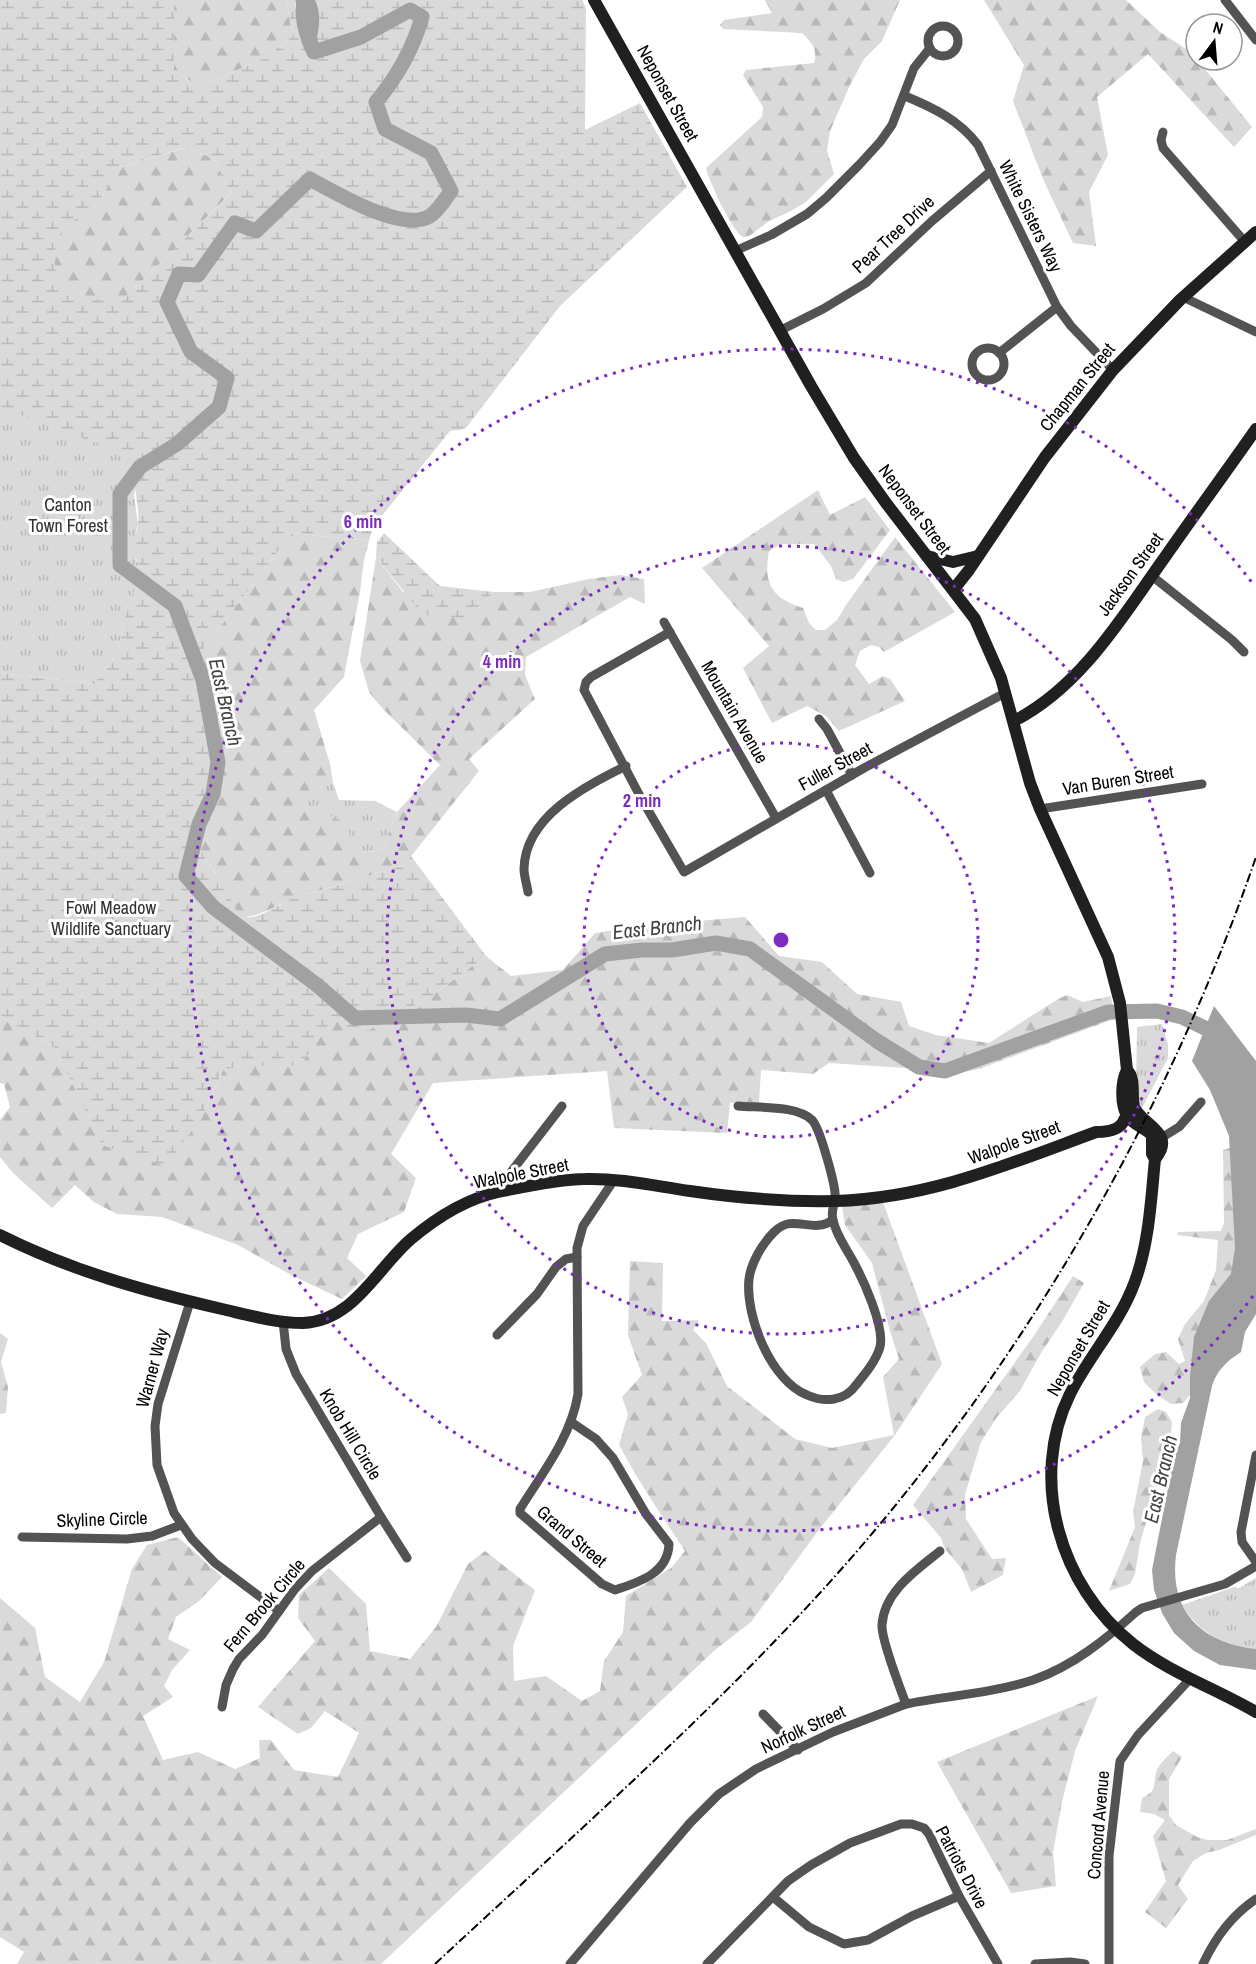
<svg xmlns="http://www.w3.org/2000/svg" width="1256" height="1964" font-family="'Archivo Narrow',sans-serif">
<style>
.grass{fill:url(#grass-tufts)}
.forest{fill:url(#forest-firs)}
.wetland{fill:url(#wetland-marsh);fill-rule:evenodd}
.water{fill:#a1a1a1}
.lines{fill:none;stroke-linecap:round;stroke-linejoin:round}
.river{stroke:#a1a1a1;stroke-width:15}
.street{stroke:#535353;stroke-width:9}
.secondary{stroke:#202020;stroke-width:12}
.rail{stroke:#000;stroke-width:2;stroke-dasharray:9 3 1.5 3;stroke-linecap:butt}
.ring{fill:none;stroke:#7b2cbf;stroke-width:3;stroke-dasharray:3 6}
.labels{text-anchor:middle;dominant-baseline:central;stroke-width:6;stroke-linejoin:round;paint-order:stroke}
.street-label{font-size:18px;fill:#000;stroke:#fff}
.park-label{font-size:18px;fill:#313131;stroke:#fff}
.water-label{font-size:20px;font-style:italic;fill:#424242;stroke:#fff}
.centre{fill:#7b2cbf;stroke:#fff;stroke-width:3}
.ring-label{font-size:18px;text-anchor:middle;font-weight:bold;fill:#7b2cbf;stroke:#fff;stroke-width:6;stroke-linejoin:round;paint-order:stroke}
</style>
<defs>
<pattern id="grass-tufts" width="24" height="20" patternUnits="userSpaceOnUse" patternTransform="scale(1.5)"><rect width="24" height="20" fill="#dadada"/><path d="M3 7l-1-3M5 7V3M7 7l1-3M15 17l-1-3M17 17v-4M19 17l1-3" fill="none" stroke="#b9b9b9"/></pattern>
<pattern id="forest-firs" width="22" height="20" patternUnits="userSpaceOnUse" patternTransform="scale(1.5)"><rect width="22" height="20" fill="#dadada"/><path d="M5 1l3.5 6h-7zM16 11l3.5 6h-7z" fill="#b9b9b9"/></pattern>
<pattern id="wetland-marsh" width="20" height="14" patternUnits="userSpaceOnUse" patternTransform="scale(1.5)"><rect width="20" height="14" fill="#dadada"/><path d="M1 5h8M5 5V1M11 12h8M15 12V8" fill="none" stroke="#b9b9b9"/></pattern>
</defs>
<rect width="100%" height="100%" fill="#fff"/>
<g class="grass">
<path d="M99,200l-42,74c9,20 37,24 57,28l39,163 -10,4 -9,25 4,31 -2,5 -1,28 5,9 32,32 -49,24 -4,27 -24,34 -95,-11v-459z"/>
<path d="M333,783l6,17 36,1 22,11 -15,38 -21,3 -20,-33 -42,-15 22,-10 -1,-8z"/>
<path d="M1162,1024l6,20v14l-26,50 -6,-14 1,-67z"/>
<path d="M1256,1578v71c-33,-4 -56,-15 -74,-44l52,-18 5,1z"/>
</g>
<g class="forest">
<path d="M174,0h112l7,36 -28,22 -65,29 -26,-16z"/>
<path d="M765,0h135l-18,41 -18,18 -14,26 -20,46 -3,20 7,23 -28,28 -15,9 -22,10 -21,16h-5c-11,-6 -34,-56 -37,-69l56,-51 1,-10 -20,-32 3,-5 68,-7c4,-14 -2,-20 -12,-30l-79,-4 -3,-4 4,-5 48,-7z"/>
<path d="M984,0h142l34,32 31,20 61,75 -18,20 -86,-93 -51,43 11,58 -19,37 7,54 -23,-3 -30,-64 -30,-78 11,-36z"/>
<path d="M184,148l30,10 17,35 -106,105c-5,1 -9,4 -14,4 -12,-1 -44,-10 -51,-21 -10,-16 -6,-44 8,-57 6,-6 16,-7 25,-10l6,-14 22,-33z"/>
<path d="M818,490l12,25 35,-18 25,33 -37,49 -10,3 -7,-3 -5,-13 -17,-22h-33l-12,7c-6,33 3,47 34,57l6,15 7,7h9l12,-10 9,-15 49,-68 60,75 -71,40 -5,-5 -8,-2 -11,6 -5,14 14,19 14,-8 7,3 15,22 -66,30 -13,-15 -19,-10 -35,17 -29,-55 26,-22 -67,-78z"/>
<path d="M292,533l77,8 -5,19 -4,32 -16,85 -30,33 16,54 3,19 -13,4 2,8 -22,10 41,15 21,33 20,-3 15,-38 43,-47 -58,-57 -13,-16 -9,-31 16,-104 27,35 65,26 26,-26h36l59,-13 31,-4 24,4 1,25 -15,-7 -104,60 -1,18 10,24 -66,60 10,12 -75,94 -89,27c-27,3 -49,26 -76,25l-24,-45 -12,-17 -7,-16 24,-49v-22l-9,-34 3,-20 -5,-25 -12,-32z"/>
<path d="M745,917l34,39 43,6 35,32 44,8 8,24 27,9 53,8 69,-44 9,-4 16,7 28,-6 3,23 -135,50 -36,7 -36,-8 -78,-5 -16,11 -52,-4 -2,33h-29l-3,30 -113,-5 -7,-57 -174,12 -42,71 25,24 -12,34 -46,22 -11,24 19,18 -24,23 -49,-23 -55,-31 -76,-28 -45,-3 -23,-12 -19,-17 -23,23 -38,-34 -14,-17v-37l10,-13 -6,-23 -4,-1v-67l55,32 47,96 99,-25 22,-49 17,-4 94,-50 100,-22 52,-38 25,20 52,-6 32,-37 55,-8z"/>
<path d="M1236,1146l10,103 -49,138 -14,16 -12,1 -15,-10 -12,-12 -4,-15 15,-13 11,-2 13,12 6,-3 -7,-22 7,-15 19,-23 12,-31 2,-30 -41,-5 1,-3 43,-1 3,-8 -1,-73z"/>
<path d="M883,1202l59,162 -47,71 -77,96 -67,91 -36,28 -334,314h-364l7,-12 -24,-15v-339l35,30 10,49 35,25 24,-40 28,-93 15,-24 31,-8 44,40 -23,24 -23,16 -8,22 22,11 -18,20 -8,16 9,11 -30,19 20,44 35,-8 37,17 25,-11 -1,-18h12l23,30 44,7 21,-44 -34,-22 -14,17 -13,6 -40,-27 57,-66 -17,-23 1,-23 30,-27 37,36 4,47 40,8 26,-32 32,-63 17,-13 50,39 -22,56 1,35 32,-5 36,25 18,-10 4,-30 19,-29 3,-36 45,-28 14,-17c-23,-35 -46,-69 -66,-106l9,-31 -6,-17 20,-22 -14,-40 2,-74 33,2 -1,58 37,-1 -6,10 13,13 21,43 68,53 37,9 62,-13 -11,-58 16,-18 -9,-28 -18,-68 -27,-38 -3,-19z"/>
<path d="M1073,1276l11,7 -21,37 -22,33 -21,38 -23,26 -16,25 -16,52 1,25 26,40 14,-1 -3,17 -32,17 -9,-23 -17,-20 -4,-11 -28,-33 120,-168z"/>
<path d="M0,1333l8,6 -7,23 7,25 -2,26 -6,1z"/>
<path d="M1158,1409l8,3 6,10 -2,21 -30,100 -5,31 -5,10 -21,7 26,-64 -2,-15 10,-51 -2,-23 4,-21z"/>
<path d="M1098,1696l-23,55 -13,51 -9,50 3,34 -45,7 -74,-131z"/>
<path d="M1173,1751l9,6 -13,22v36l7,10 21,12 11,3h19l29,-11v6l-37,15 -13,3 -13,8 -15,24 10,14 -22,29 -21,-16 21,-31 -13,-45 12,-16 -11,-6 -14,-2 2,-14c17,-8 10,-13 15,-28 3,-7 10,-13 16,-19z"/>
</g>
<g class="wetland">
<path d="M0,0h174v71l26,16 65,-29 28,-22 -7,-36h11l-2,7 15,52c7,-17 14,-43 5,-59h267l4,8 -1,122 55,-27 47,84 -127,119 -95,123 -15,2 -77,96 -4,14 -77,-8 -95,124 12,32 5,25 -3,20 9,34v22l-24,49 7,16 19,28 17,33c5,1 10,2 14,1 22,-6 36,-22 62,-25l89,-27 7,-9 75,100 -52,38 -75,42 -25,-20 -33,49 -61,1 -17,4 -22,49 -36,47 -63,-21 -47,-97 -55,-32v-343l95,11 24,-34 4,-27 13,-37 35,12c-16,-15 -40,-32 -38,-56 1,-7 5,-12 5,-18 2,-12 -4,-33 -3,-47l17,-12 -152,-59zM183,148l31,10 17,35 -106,105c-5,1 -9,4 -14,4 -12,-1 -44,-10 -51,-21 -10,-15 -6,-44 7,-57 7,-6 17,-7 26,-10l6,-14 22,-33z"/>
<path d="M384,533l56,53 54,6 -26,26 -45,-3 -47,-58 1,-15z"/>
</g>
<g class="water">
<path d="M297,0h18c9,17 2,42 -5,59 -9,-12 -18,-44 -13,-59z"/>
<path d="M1214,1006l42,55v253l-11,18 -4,20c-14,9 -24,18 -29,34l-36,169c-7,57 26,88 80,94v21l-36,-5 -26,-14 -20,-18 -12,-20 -8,-23 -2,-20 22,-113 6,-14 1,-20 9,-25v-22l4,-39 15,-36 22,-27 4,-26 -6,-112 -19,-46 -18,-29z"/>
</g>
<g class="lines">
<path class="river" d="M303,0l8,45 3,7 47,-15 49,-27 12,7c-9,32 -25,60 -46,85l9,27 46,24 20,38c-5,7 -13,20 -21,25 -28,17 -94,-23 -120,-37l-54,52 -21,-8 -37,52 -19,-1 -12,28 24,50 36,26 -8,29 -42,37 -37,23 -20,27v71l55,41 28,74 15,82 -5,32 -14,30 -13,52 27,31 104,78 38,33 111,-3 34,4 105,-65 37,-4h30l44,-7 34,6 127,92 42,26 26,4 163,-59 49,-1 25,6 27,13 7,12"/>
<g class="street">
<path d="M1225,0l31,40"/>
<circle cx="943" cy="41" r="15"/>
<path d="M905,96c29,12 54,24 73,49l79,162 14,19 42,44"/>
<path d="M1163,132l-2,8 2,8 82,94"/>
<path d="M735,251l36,-16 36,-21 19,-16 33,-33 21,-23 12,-17 22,-57 16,-20"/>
<path d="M1183,297l73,35"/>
<path d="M781,330l42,-21 43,-26 66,-62 59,-50"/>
<circle cx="988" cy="364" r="16"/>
<path d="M999,353l58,-46"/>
<path d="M1152,576l80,64 12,12"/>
<path d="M664,622l112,196"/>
<path d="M670,632l-79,45 -5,5 -2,8 57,108 43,74 180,-104 141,-75"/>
<path d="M819,719l8,10 25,46"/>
<path d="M826,790l44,83"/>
<path d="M1040,809l162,-25"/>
<path d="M528,892c-1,-7 -4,-16 -4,-23 1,-53 62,-83 102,-103"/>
<path d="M738,1106c20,2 59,-1 74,14 8,8 22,61 23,73 1,10 -5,18 -2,27 3,15 13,28 20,41 10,18 32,66 27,86 -4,14 -15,27 -24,38 -11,16 -31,18 -49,10 -36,-14 -62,-79 -58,-116 2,-16 13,-35 25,-47 20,-20 37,3 59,-12"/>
<path d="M1161,1138l18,-11 22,-25"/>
<path d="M499,1192l12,-20 51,-66"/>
<path d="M190,1302l-32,102 -3,22 2,39 17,48 18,26 23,24 64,48"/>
<path d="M283,1321l3,28 10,25 85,143 26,41"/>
<path d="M497,1335l40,-41 19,-27 10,-8 11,-2"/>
<path d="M571,1422l25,17 17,19 33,56 23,30c-1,29 -29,38 -54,46l-13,-6 -82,-71v-4c23,-37 51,-72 58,-115l-1,-146 6,-22 31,-46"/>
<path d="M1256,1455l-15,77 1,10 14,20"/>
<path d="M22,1537l105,2 25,-3 29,-11"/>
<path d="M906,1704c-6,-16 -25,-65 -24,-79 2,-34 35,-55 58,-74"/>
<path d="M222,1707l4,-22 7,-16 6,-10 23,-24 33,-46 17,-18 69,-54"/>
<path d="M763,1714l35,36"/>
<path d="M773,1897l36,30 35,17 24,-4 44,-24 47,-20"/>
<path d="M570,1964l120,-141 29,-29 37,-25 77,-37 73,-28c41,-8 86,-11 127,-24 40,-14 72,-40 103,-68l6,-4 83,-24 31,-18"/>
<path d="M707,1964l81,-83 23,-16 39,-22 51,-19h11l12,4 5,6 30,62 39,68"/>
<path d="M1035,1964l35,-2 15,2"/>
<path d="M1109,1964v-108l11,-95 18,-26 52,-56"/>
<path d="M1203,1964c12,-26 29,-49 53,-65"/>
</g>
<g class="secondary">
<path d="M594,0l217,386 43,72 32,45 89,116 26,59 29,105 10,26 68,148 12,46 7,67c9,9 4,24 7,36 5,18 44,26 21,53"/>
<path d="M927,556l26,6 25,-6"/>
<path d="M954,589l15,-19 76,-113 68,-87 67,-70 76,-68"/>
<path d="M1014,721c67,-34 109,-105 151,-164 30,-43 61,-85 91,-128"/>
<path d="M1127,1070c-6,11 -7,36 1,47 6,8 17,11 24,18v19l3,5c-4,41 -6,86 -21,125 -15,40 -45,72 -64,110 -42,85 -10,193 63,250 37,29 82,44 123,68"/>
<path d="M0,1235c72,36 144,56 222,74 26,6 54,14 81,14 51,-2 74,-55 108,-84 25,-21 55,-40 87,-47 24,-5 64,-13 87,-13 35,-1 70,7 105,12 48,7 98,11 146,10 94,-3 173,-37 260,-69 10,0 24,-1 28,-12"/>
</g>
<path class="rail" d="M435,1964c130,-121 264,-239 384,-370 192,-210 344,-467 437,-737"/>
</g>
<g class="ring">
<circle cx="781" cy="940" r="197"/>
<circle cx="781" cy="940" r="394"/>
<path d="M1253 1296A591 591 0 1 1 1253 584"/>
</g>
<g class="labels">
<g class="street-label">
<text transform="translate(668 93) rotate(61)">Neponset Street</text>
<text transform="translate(1031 216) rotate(64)">White Sisters Way</text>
<text transform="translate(893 234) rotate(-43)">Pear Tree Drive</text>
<text transform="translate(1077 387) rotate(-51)">Chapman Street</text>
<text transform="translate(915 509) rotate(53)">Neponset Street</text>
<text transform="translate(1130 574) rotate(-54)">Jackson Street</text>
<text transform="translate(735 712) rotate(60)">Mountain Avenue</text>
<text transform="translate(835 766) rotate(-29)">Fuller Street</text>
<text transform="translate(1118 780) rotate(-9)">Van Buren Street</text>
<text transform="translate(1014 1142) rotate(-20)">Walpole Street</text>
<text transform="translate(521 1173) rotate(-11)">Walpole Street</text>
<text transform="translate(1078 1348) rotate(-60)">Neponset Street</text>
<text transform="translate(152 1368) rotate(-75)">Warner Way</text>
<text transform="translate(351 1434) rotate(59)">Knob Hill Circle</text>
<text transform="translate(102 1519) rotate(-2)">Skyline Circle</text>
<text transform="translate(572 1536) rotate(40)">Grand Street</text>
<text transform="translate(264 1605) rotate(-50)">Fern Brook Circle</text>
<text transform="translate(803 1729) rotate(-25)">Norfolk Street</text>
<text transform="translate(1098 1825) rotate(-85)">Concord Avenue</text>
<text transform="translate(962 1867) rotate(62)">Patriots Drive</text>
</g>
<g class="park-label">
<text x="68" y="504">Canton<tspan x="68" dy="21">Town Forest</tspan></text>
<text x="111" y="907">Fowl Meadow<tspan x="111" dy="21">Wildlife Sanctuary</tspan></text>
</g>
<g class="water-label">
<text transform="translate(226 702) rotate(77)">East Branch</text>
<text transform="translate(657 927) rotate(-6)">East Branch</text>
<text transform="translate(1160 1479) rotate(-77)">East Branch</text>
</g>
</g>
<circle cx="781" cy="940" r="9" class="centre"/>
<g class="ring-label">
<text x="363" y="528">6 min</text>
<text x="502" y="668">4 min</text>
<text x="642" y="807">2 min</text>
</g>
<g transform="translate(1214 42) rotate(16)"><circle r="28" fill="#ffffff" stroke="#999999" stroke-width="1.5"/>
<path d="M0-4.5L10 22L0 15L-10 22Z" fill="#000000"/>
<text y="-9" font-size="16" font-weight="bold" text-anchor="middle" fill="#000000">N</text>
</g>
</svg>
